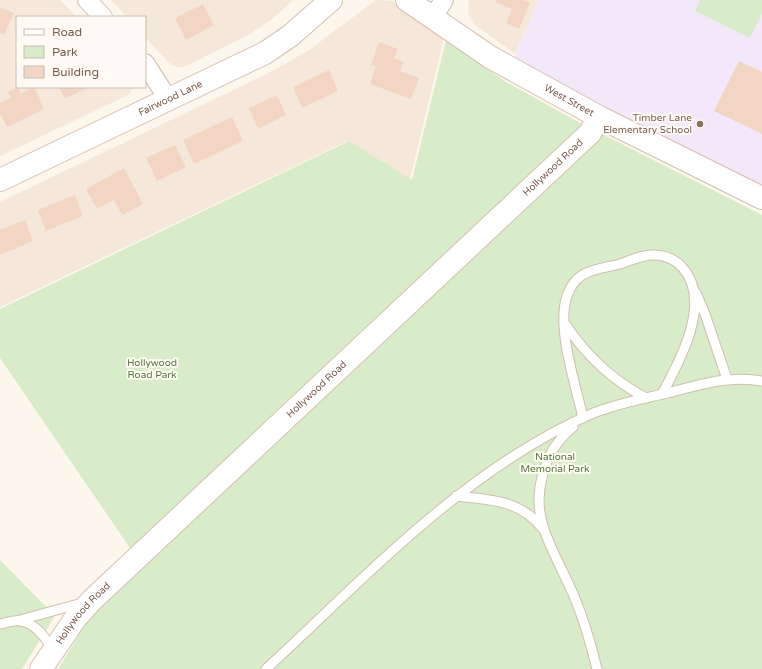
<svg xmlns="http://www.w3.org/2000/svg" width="762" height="669" font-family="'Varela Round',sans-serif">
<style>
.residential{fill:#f5e8da}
.education{fill:#f3e8fa}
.green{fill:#d8ecc9}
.building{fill:#f3d5c3}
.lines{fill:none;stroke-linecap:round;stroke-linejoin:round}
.lane-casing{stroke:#d1beb0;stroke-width:11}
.street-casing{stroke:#d1beb0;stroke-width:20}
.secondary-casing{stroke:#d6c0b0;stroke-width:24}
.lane{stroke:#fff;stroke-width:9}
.street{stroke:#fff;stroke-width:18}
.secondary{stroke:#fff;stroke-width:22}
.education-dot{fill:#8d6e63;stroke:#fffaf3;stroke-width:1.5}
.labels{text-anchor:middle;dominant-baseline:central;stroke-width:4;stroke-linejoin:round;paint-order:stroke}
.street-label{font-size:10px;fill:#7a5c4d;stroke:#fffaf3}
.education-label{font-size:10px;fill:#785e54;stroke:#fffaf3;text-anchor:end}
.park-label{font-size:10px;fill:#537a41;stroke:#fffaf3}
</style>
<rect width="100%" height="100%" fill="#fdf6ec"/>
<g class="residential">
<path d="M0,0h60l17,17h-60v70h116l-5,8 -128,61z"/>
<path d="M111,0h182l-22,20 -21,14 -63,32 -9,2 -9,-5 -24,-26v-20h-18z"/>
<path d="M376,0l16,1 53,33 -35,145 -63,-38 -347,166v-105l267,-128 42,-24z"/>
<path d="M469,0h70l-24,54 -41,-30 -6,-10z"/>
</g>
<path class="education" d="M539,0h223v188l-249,-128z"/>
<g class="green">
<path d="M700,0h62v13l-12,25 -55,-27z"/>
<path d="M446,40l60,42 83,46 -457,423 -132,-193v-49l349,-168 63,39z"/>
<path d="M602,134l160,81v454h-704l32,-52z"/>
<path d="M0,560l55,56 -33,53h-22z"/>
</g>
<g class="building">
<path d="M496,0h27l7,3 -11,26 -13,-6 6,-14 -17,-7z"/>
<path d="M203,4l11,21 -28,15 -11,-22z"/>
<path d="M0,7l14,6 -10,21 -4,-1z"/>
<path d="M379,42l19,7 -4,9 10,4 -4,9 19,7 -8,21 -41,-15 6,-18 -5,-1z"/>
<path d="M739,61l23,11v62l-48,-23z"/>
<path d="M329,70l9,21 -36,17 -9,-21z"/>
<path d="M18,87l3,6 13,-6 10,22 -37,18 -7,-14v-10l11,-5 -3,-6z"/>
<path d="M59,87h30l-24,12z"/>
<path d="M277,95l9,20 -28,14 -9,-21z"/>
<path d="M232,117l11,24 -49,23 -11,-24z"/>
<path d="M175,145l11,22 -29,14 -11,-23z"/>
<path d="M124,168l19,36 -21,11 -8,-15 -17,9 -11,-20z"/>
<path d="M75,195l8,21 -37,15 -8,-21z"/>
<path d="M25,220l8,21 -33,14v-25z"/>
</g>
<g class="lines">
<g class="lane-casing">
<g id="lane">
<path d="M696,293l9,21 22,65"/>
<path d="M566,325c21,32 46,55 80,73"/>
<path d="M583,418c-7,-32 -27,-91 -16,-122 9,-27 29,-26 53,-32 12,-4 23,-10 35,-9 10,0 21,5 27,12 31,34 -2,94 -20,127"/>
<path d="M573,427c-30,24 -42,69 -28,105 8,22 20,43 29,64 10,24 17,48 23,73"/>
<path d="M456,496c31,3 65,4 86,32"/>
<path d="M20,620l62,-17"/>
<path d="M0,624c6,-1 13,-4 19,-3 15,0 28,18 34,30"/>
<path d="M266,669c100,-92 199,-200 325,-255 24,-10 51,-15 76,-21 32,-8 62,-18 95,-12"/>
</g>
</g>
<g class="street-casing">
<g id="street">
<path d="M87,0l16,17"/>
<path d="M433,17l11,-17"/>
<path d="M145,63l23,36"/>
</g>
</g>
<g class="secondary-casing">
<g id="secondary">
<path id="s1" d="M407,0l83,57 109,60 163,81"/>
<path id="s2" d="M0,180l265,-127 25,-17 41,-36"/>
<path id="s3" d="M41,669l34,-50 16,-18 499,-468 9,-16"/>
</g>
</g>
<use href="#lane" class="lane"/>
<use href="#street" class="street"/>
<use href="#secondary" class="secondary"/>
</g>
<circle class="education-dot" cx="700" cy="124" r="4"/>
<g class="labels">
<g class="street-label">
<text stroke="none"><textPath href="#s2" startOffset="189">Fairwood Lane</textPath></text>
<text stroke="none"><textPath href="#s1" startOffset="191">West Street</textPath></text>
<text stroke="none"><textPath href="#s3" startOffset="718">Hollywood Road</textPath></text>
<text stroke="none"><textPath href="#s3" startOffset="394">Hollywood Road</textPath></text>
<text stroke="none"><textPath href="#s3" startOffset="70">Hollywood Road</textPath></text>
</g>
<g class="education-label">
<text x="692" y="118">Timber Lane<tspan x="692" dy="12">Elementary School</tspan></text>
</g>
<g class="park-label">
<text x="152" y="363">Hollywood<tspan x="152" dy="12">Road Park</tspan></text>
<text x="555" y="457">National<tspan x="555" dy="12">Memorial Park</tspan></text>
</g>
</g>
<rect x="16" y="16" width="130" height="72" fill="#fffaf3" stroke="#cabbb1"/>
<rect x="24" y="29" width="20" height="6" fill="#ffffff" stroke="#cabbb1"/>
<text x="52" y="36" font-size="12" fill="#7a5c4d">Road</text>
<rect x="24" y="46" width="20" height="12" fill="#d8ecc9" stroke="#cabbb1"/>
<text x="52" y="56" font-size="12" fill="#7a5c4d">Park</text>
<rect x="24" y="66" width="20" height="12" fill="#f3d5c3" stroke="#cabbb1"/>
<text x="52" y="76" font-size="12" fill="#7a5c4d">Building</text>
</svg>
